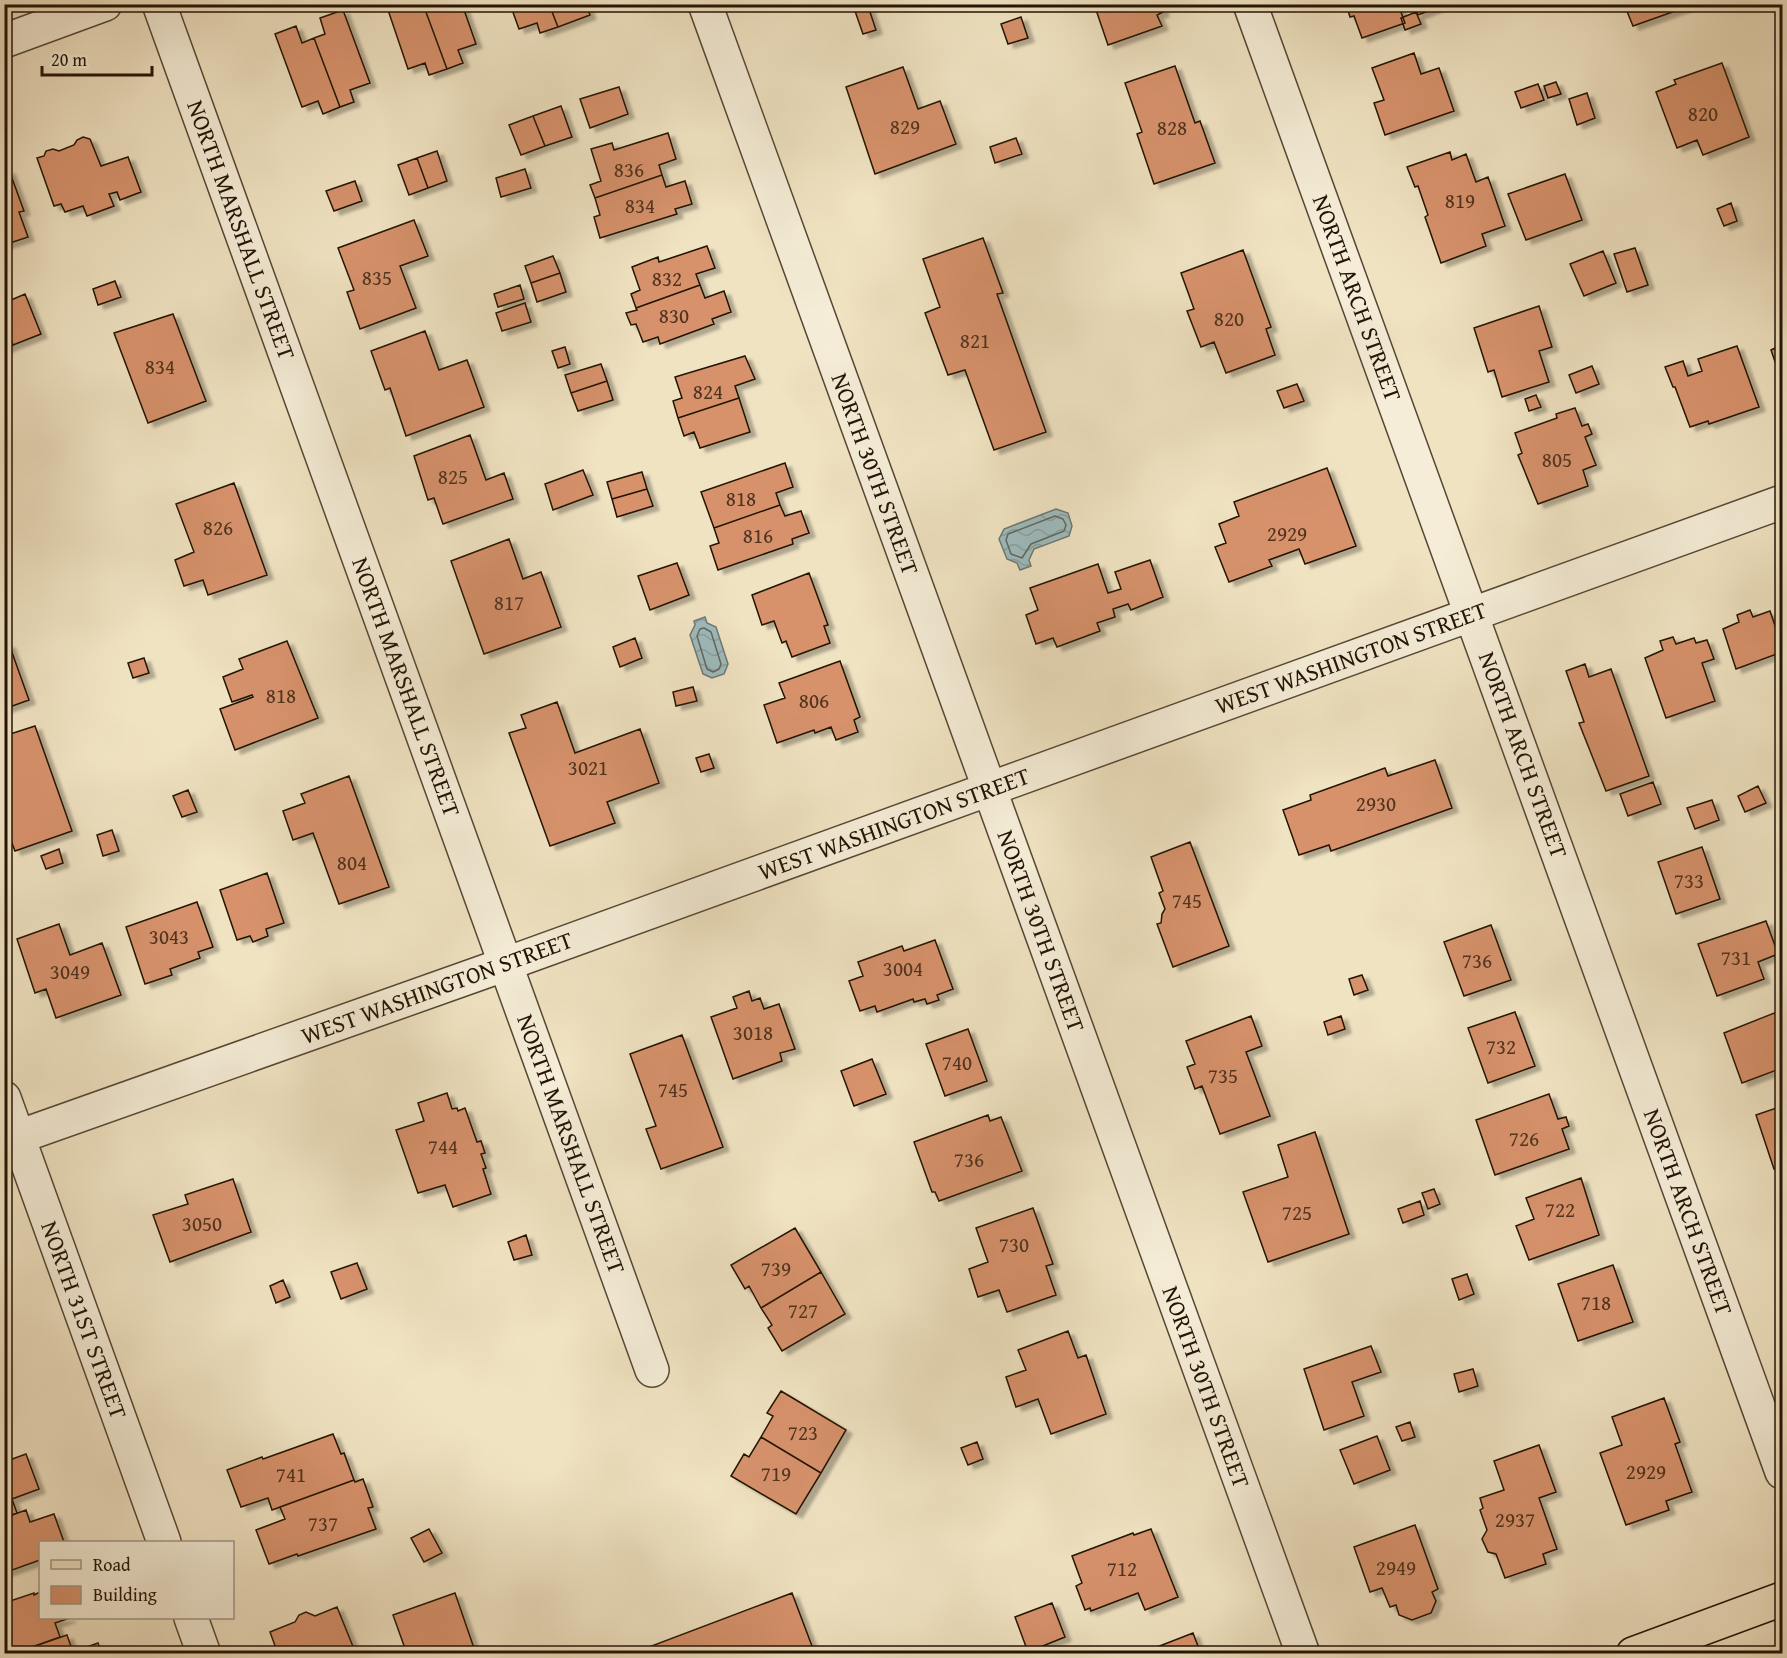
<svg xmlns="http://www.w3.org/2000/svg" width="1787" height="1658" font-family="'Gentium Book Plus',serif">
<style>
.water{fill:url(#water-waves);stroke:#6d7873;stroke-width:1.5}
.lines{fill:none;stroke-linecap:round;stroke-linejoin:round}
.shore{stroke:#606761;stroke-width:1.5}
.building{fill:#d7926c;stroke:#231305;stroke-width:1.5;filter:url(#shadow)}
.minor-casing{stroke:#564734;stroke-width:36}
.major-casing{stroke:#231305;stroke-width:36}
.minor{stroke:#f5edd7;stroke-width:33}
.major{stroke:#f0e3c2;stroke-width:33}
.labels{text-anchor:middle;stroke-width:4.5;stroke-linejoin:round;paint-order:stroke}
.number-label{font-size:21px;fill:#50331f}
.street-label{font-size:24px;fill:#231305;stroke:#f5edd7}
</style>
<defs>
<pattern id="water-waves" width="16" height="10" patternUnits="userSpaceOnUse" patternTransform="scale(1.5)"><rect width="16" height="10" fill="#9ebbbd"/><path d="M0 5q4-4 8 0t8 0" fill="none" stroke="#88a0a1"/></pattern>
<filter id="shadow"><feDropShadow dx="6" dy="4" stdDeviation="1.5" flood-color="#0004"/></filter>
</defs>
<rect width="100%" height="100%" fill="#f0e3c2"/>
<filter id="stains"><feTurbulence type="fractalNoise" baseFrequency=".00333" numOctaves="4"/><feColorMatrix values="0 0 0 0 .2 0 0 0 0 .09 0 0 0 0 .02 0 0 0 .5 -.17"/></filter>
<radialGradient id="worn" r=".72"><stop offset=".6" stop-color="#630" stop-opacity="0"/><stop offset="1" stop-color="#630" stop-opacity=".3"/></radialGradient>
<path class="water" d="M1056 509 1068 513 1072 526 1069 536 1034 549 1029 560 1031 566 1020 570 1017 563 1007 559 999 539 1004 529Z
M705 617 707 623 716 627 728 664 724 674 712 678 703 674 690 635 695 625 694 621Z"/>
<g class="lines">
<path class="shore" d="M1055 516 1063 519 1066 525 1064 531 1031 544 1022 558 1011 554 1006 540 1008 534Z
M704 628 711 632 721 664 719 669 713 672 707 669 697 636 700 629Z"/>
</g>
<path class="building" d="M386 4H423L447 69 429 75 425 63 408 69Z
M423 4H462L476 44 458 50 463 63 447 69Z
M510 4H549L558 27 540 33 537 23 519 29Z
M549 4H593L587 7 590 15 558 27Z
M1094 4H1161L1163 12 1157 15 1162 26 1108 45Z
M1346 4H1398L1405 23 1362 38 1354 16 1350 17Z
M1414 4H1446L1418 15Z
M1624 4H1695L1633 26Z
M868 6 876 30 863 34 855 11Z
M343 10 370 83 350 90 354 102 340 107 314 38 325 34 320 18Z
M1416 12 1421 24 1405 30 1401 18Z
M1021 17 1028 38 1008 44 1001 24Z
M296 26 302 43 314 38 340 107 323 114 318 101 302 107 275 34Z
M1414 53 1421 74 1439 68 1454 111 1385 135 1374 103 1384 100 1372 68Z
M1722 63 1749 137 1703 155 1697 140 1677 148 1656 92 1676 84 1674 80Z
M1175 66 1195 123 1200 121 1215 163 1154 184 1137 134 1142 132 1125 83Z
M903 67 918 109 940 101 956 144 875 174 846 87Z
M1556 82 1561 94 1548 98 1544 86Z
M1538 84 1544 100 1521 108 1515 92Z
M619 87 628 114 590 128 580 99Z
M1587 93 1595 118 1577 125 1569 99Z
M561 106 572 137 545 146 533 116Z
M533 116 545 146 521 155 509 125Z
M668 133 676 159 659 165 662 175 595 198 590 185 601 181 591 149 612 143 614 150Z
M83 137 90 139 101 166 128 157 141 192 120 200 117 192 109 194 114 206 87 216 83 206 65 212 61 204 54 206 37 158 44 156 46 151 53 149 59 151 74 145 77 140Z
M1016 138 1022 154 995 163 990 147Z
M437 151 447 181 428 188 417 158Z
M1450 152 1452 160 1466 154 1476 182 1488 177 1505 226 1482 234 1486 246 1441 263 1425 217 1428 215 1418 186 1415 187 1407 167Z
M417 158 428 188 409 195 398 165Z
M525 169 531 188 501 197 496 178Z
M9 170 24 211 19 212 28 237 4 245V172Z
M1565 174 1582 220 1526 240 1508 194Z
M662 175 666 187 685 181 692 204 675 209 677 214 600 238 594 217 600 215 595 198Z
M355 181 362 201 334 211 326 191Z
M1731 203 1737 221 1724 226 1717 209Z
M414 220 428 256 400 266 416 308 360 329 347 292 354 290 338 248Z
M983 238 1003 293 997 294 1046 432 994 450 965 370 948 375 925 313 940 307 923 259Z
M707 246 715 268 696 274 700 285 636 308 631 294 640 290 632 267 658 257 659 262Z
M1635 248 1648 285 1627 292 1614 254Z
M1243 250 1271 327 1266 329 1275 355 1226 373 1214 342 1201 347 1187 311 1194 309 1181 273Z
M1603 251 1616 283 1584 296 1570 264Z
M553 256 560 273 531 283 525 266Z
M560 273 566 292 537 302 531 283Z
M115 281 121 297 98 305 93 289Z
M520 285 524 299 498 307 494 294Z
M700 285 705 298 724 291 731 312 712 319 714 324 660 344 658 337 643 342 636 324 631 325 626 313 637 310 636 308Z
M25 294 41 334 13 345 4 323V303Z
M525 303 531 322 502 331 496 313Z
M1539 306 1552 347 1539 351 1549 382 1502 397 1494 370 1488 372 1474 328Z
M173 314 206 401 148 423 114 333Z
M4 323 13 345 4 349Z
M425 331 439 370 467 360 484 407 406 436 390 388 385 390 371 351Z
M1782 345V382L1771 350Z
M1737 346 1759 407 1709 424 1708 421 1690 427 1675 387H1673L1665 367 1683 361 1688 376 1702 371 1698 359Z
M565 347 570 364 558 368 552 351Z
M745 356 755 379 735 386 739 398 678 418 673 401 682 398 675 377Z
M601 364 607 381 571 393 565 375Z
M1592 366 1599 384 1576 393 1569 375Z
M607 381 613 400 578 411 571 393Z
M1297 384 1304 401 1284 408 1277 391Z
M1536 395 1541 407 1529 411 1525 399Z
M739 398 750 432 700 448 694 432 684 436 678 418Z
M1575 408 1582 426 1588 424 1592 434 1585 437 1596 465 1583 470 1588 486 1538 504 1518 455 1522 453 1515 433 1557 418 1556 414Z
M470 435 486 480 504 473 513 499 443 524 434 498 428 500 414 456Z
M785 463 793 487 776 493 780 505 714 528 701 492Z
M1327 468 1356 546 1305 564 1299 549 1269 560 1272 566 1229 582 1215 547 1226 543 1219 524 1239 516 1234 502Z
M583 470 593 495 553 510 545 484Z
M642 472 647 489 612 499 607 482Z
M234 483 267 575 208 595 203 580 184 586 175 560 194 552 176 504Z
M647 489 653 506 617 517 612 499Z
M780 505 785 516 801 511 809 533 792 539 793 544 718 570 710 546 719 543 714 528Z
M509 539 523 579 541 572 561 627 484 654 451 561Z
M1150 560 1163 597 1131 610 1128 604 1113 609 1115 617 1097 623 1100 631 1057 647 1053 638 1036 644 1026 615 1038 610 1030 588 1098 564 1108 593 1121 589 1115 572Z
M677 563 689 595 650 610 638 576Z
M809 573 828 625 824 626 830 643 792 657 786 641 782 643 774 621 762 625 752 595Z
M1750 610 1753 617 1770 611 1782 646V652L1736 669 1723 629 1739 622 1737 615Z
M1673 637 1676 644 1694 638 1696 643 1707 640 1714 659 1702 663 1715 701 1666 718 1645 658 1663 650 1660 641Z
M635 638 642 658 620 667 613 647Z
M287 641 318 718 235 750 220 709 253 697 252 695 232 702 223 677 243 669 239 659Z
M9 644 29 700 4 709V645Z
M144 658 149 673 133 678 128 663Z
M840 661 860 717 854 720 858 732 836 740 831 727 815 733 814 730 777 743 764 705 785 698 779 683Z
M1585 664 1589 677 1611 669 1649 776 1606 791 1579 723 1584 722 1566 671Z
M693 687 697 701 676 706 673 692Z
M557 702 575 753 640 729 659 783 607 802 615 823 550 846 509 733 526 728 521 715Z
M35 726 72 831 15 851 8 833 4 834V736Z
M709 754 714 768 701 772 696 758Z
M1435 760 1452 808 1331 851 1329 845 1299 855 1283 810 1311 800 1310 795 1385 768 1388 776Z
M349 776 389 887 339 904 313 833 293 840 283 811 305 803 301 794Z
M1653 782 1661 804 1628 816 1620 794Z
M1758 786 1766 803 1745 812 1738 796Z
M188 790 197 812 182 817 173 796Z
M1712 800 1719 820 1695 829 1687 808Z
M112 830 119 851 103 856 97 835Z
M1190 842 1229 946 1173 967 1157 924 1161 923 1162 914 1165 909 1159 893 1163 891 1151 857Z
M1702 847 1720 899 1676 914 1658 862Z
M59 849 63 863 46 869 41 856Z
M267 873 284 923 266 929 268 936 253 942 250 936 237 940 220 890Z
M197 902 213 947 198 952 200 958 170 969 172 975 145 984 126 927Z
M1766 921 1778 954 1758 962 1764 979 1717 996 1698 944Z
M59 924 70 955 102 943 121 995 56 1018 46 989 35 993 17 939Z
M1491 925 1511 980 1464 996 1444 942Z
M935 940 953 989 937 995 939 1000 927 1004 925 999 914 1002 913 999 877 1012 875 1006 860 1011 849 981 863 976 858 962 902 946 904 951Z
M1362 975 1368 990 1354 995 1349 979Z
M749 991 752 1001 760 998 764 1009 779 1004 795 1049 780 1053 782 1061 733 1079 711 1017 737 1008 733 997Z
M1782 1010V1068L1742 1083 1724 1033Z
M1515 1012 1535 1066 1488 1083 1468 1028Z
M1251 1016 1262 1046 1246 1052 1270 1116 1220 1134 1202 1086 1195 1089 1187 1067 1195 1064 1186 1041Z
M1341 1016 1345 1029 1328 1035 1324 1022Z
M968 1029 987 1081 945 1096 926 1044Z
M682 1035 723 1147 661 1169 646 1129 656 1126 630 1054Z
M872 1059 886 1094 854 1106 841 1071Z
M447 1093 452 1109 457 1108 458 1111 465 1108 477 1142 481 1141 485 1153 481 1154 486 1168 483 1169 491 1194 453 1207 445 1185 418 1193 396 1130 424 1121 418 1103Z
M1549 1094 1558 1119 1566 1117 1569 1126 1562 1129 1569 1149 1495 1175 1476 1120Z
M1782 1106V1166L1774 1169 1756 1115Z
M988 1115 990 1121 1001 1117 1022 1171 939 1201 935 1192H932L914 1142Z
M1315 1132 1349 1234 1268 1262 1243 1192 1288 1177 1278 1145Z
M1581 1178 1599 1235 1529 1260 1516 1226 1534 1219 1526 1198Z
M233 1179 251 1232 170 1262 153 1215 188 1204 185 1195Z
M1434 1189 1440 1204 1428 1209 1422 1193Z
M1420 1201 1424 1215 1403 1223 1398 1209Z
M1033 1208 1053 1264 1046 1266 1056 1295 1007 1312 999 1290 978 1297 969 1269 988 1262 976 1228Z
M795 1228 821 1272 761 1308 749 1286 745 1289 731 1265Z
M526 1235 532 1255 514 1260 508 1242Z
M357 1263 367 1289 341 1299 331 1272Z
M1613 1265 1633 1322 1578 1341 1558 1284Z
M821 1272 845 1314 782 1351 768 1328 772 1325 761 1308Z
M1467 1274 1474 1294 1459 1300 1452 1279Z
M283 1280 290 1297 276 1303 270 1286Z
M1068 1331 1078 1358 1086 1355 1106 1414 1051 1434 1038 1399 1016 1407 1006 1377 1026 1370 1018 1350Z
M1371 1346 1381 1372 1352 1382 1364 1416 1324 1430 1304 1369Z
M1473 1369 1478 1386 1459 1392 1454 1374Z
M781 1391 846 1430 821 1473 761 1437 773 1416 767 1413Z
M1664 1398 1680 1442 1675 1444 1692 1492 1666 1501 1669 1510 1626 1525 1600 1453 1622 1445 1612 1417Z
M1410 1422 1415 1437 1402 1441 1396 1427Z
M333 1434 341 1454 344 1453 354 1480 272 1510 268 1498 241 1507 227 1470 262 1457 263 1459Z
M1377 1436 1390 1470 1354 1484 1340 1450Z
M761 1437 821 1473 796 1514 731 1476 744 1454 749 1457Z
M977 1442 983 1459 968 1465 961 1448Z
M1539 1445 1556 1492 1539 1498 1557 1549 1543 1554 1546 1564 1505 1578 1496 1554 1488 1552 1482 1539 1487 1530 1480 1510 1483 1508 1480 1498 1504 1490 1494 1461Z
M26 1454 39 1489 12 1499 17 1513 4 1518V1462Z
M363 1479 373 1507 368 1508 376 1529 298 1556 297 1554 269 1564 256 1530 285 1519 280 1507 354 1480 355 1482Z
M26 1510 30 1522 54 1514 64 1542H40V1560L4 1573V1518Z
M1415 1525 1438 1589 1432 1592 1436 1601 1431 1613 1412 1620 1399 1615 1396 1605 1390 1607 1382 1588 1370 1592 1354 1547Z
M429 1529 442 1553 424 1562 411 1538Z
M1151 1529 1178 1597 1145 1610 1138 1593 1091 1611 1090 1608 1085 1610 1076 1586 1082 1583 1072 1556 1133 1533 1134 1535Z
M40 1592V1618H70L55 1623 60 1637 12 1654H4V1603L34 1593V1595Z
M455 1593 476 1654H430L428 1647 407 1654 393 1615Z
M792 1593 815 1654H634L633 1653Z
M1052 1603 1065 1637 1028 1652 1015 1617Z
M337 1607 356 1654H278L270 1632 295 1622 299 1615 306 1612 315 1616Z
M1193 1633 1201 1654H1139Z
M67 1635 73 1652 98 1643 102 1654H12Z"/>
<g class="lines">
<g class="minor-casing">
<path id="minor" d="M159 4 652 1370
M705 4 1303 1654
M1250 4 1782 1472
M4 41 105 4
M4 1098 164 1542
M4 1142 506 964 1782 502
M191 1618 204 1654"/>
</g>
<g class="major-casing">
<path id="major" d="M1633 1654 1782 1599"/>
</g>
<use href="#minor" class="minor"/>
<use href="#major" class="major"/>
</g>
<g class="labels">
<g class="number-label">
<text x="1703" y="121">820</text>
<text x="905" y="134">829</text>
<text x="1172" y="135">828</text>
<text x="629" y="177">836</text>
<text x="1460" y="208">819</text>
<text x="640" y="213">834</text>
<text x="377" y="285">835</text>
<text x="667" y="286">832</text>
<text x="674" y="323">830</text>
<text x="1229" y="326">820</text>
<text x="975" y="348">821</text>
<text x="160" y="374">834</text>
<text x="708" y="399">824</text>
<text x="1557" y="467">805</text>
<text x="453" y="484">825</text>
<text x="741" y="506">818</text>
<text x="218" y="535">826</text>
<text x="1287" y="541">2929</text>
<text x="758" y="543">816</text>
<text x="509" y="610">817</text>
<text x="281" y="703">818</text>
<text x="814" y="708">806</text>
<text x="588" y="775">3021</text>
<text x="1376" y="811">2930</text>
<text x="352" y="870">804</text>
<text x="1689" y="888">733</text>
<text x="1187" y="908">745</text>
<text x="169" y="944">3043</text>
<text x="1736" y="965">731</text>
<text x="1477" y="968">736</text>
<text x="903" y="976">3004</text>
<text x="70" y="979">3049</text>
<text x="753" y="1040">3018</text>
<text x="1501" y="1054">732</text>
<text x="957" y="1070">740</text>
<text x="1223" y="1083">735</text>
<text x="673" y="1097">745</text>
<text x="1524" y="1146">726</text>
<text x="443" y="1154">744</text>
<text x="969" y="1167">736</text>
<text x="1560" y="1217">722</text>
<text x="1297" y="1220">725</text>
<text x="202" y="1231">3050</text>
<text x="1014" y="1252">730</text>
<text x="776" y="1276">739</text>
<text x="1596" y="1310">718</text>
<text x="803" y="1318">727</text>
<text x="803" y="1440">723</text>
<text x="1646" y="1479">2929</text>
<text x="776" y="1481">719</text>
<text x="291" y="1482">741</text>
<text x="1515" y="1527">2937</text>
<text x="323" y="1531">737</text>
<text x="1396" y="1575">2949</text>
<text x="1122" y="1576">712</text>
</g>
<g class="street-label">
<text transform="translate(241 230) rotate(70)" y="8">NORTH MARSHALL STREET</text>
<text transform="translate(1357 298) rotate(70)" y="8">NORTH ARCH STREET</text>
<text transform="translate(875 474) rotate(70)" y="8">NORTH 30TH STREET</text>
<text transform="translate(1351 658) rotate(-20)" y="8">WEST WASHINGTON STREET</text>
<text transform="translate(406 687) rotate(70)" y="8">NORTH MARSHALL STREET</text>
<text transform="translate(1523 755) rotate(70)" y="8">NORTH ARCH STREET</text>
<text transform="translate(894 824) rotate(-20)" y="8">WEST WASHINGTON STREET</text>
<text transform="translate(1041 931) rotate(70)" y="8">NORTH 30TH STREET</text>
<text transform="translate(437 988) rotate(-20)" y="8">WEST WASHINGTON STREET</text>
<text transform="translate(571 1144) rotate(70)" y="8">NORTH MARSHALL STREET</text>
<text transform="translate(1688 1212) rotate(70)" y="8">NORTH ARCH STREET</text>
<text transform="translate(84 1320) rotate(70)" y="8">NORTH 31ST STREET</text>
<text transform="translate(1206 1387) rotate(70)" y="8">NORTH 30TH STREET</text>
</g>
</g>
<rect width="1787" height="1658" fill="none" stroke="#f0e3c2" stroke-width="24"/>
<rect x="6" y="6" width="1775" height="1646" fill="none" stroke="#231305" stroke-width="3"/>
<rect x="12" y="12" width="1763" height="1634" fill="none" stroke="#231305" stroke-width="1.5"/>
<rect x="39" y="1541" width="195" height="78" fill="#f5edd7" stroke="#a19683" stroke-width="1.5"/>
<rect x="51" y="1560" width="30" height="9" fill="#f0e3c2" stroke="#a19683" stroke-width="1.5"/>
<text x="93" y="1571" font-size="18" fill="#231305">Road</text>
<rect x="51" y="1586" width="30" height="18" fill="#d7926c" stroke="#a19683" stroke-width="1.5"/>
<text x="93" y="1601" font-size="18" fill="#231305">Building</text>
<path d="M42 66v9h110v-9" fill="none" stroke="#231305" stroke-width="3"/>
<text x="51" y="66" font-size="18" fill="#231305" stroke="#f5edd7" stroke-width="4.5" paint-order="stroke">20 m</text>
<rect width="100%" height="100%" filter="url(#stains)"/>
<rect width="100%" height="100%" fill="url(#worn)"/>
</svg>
